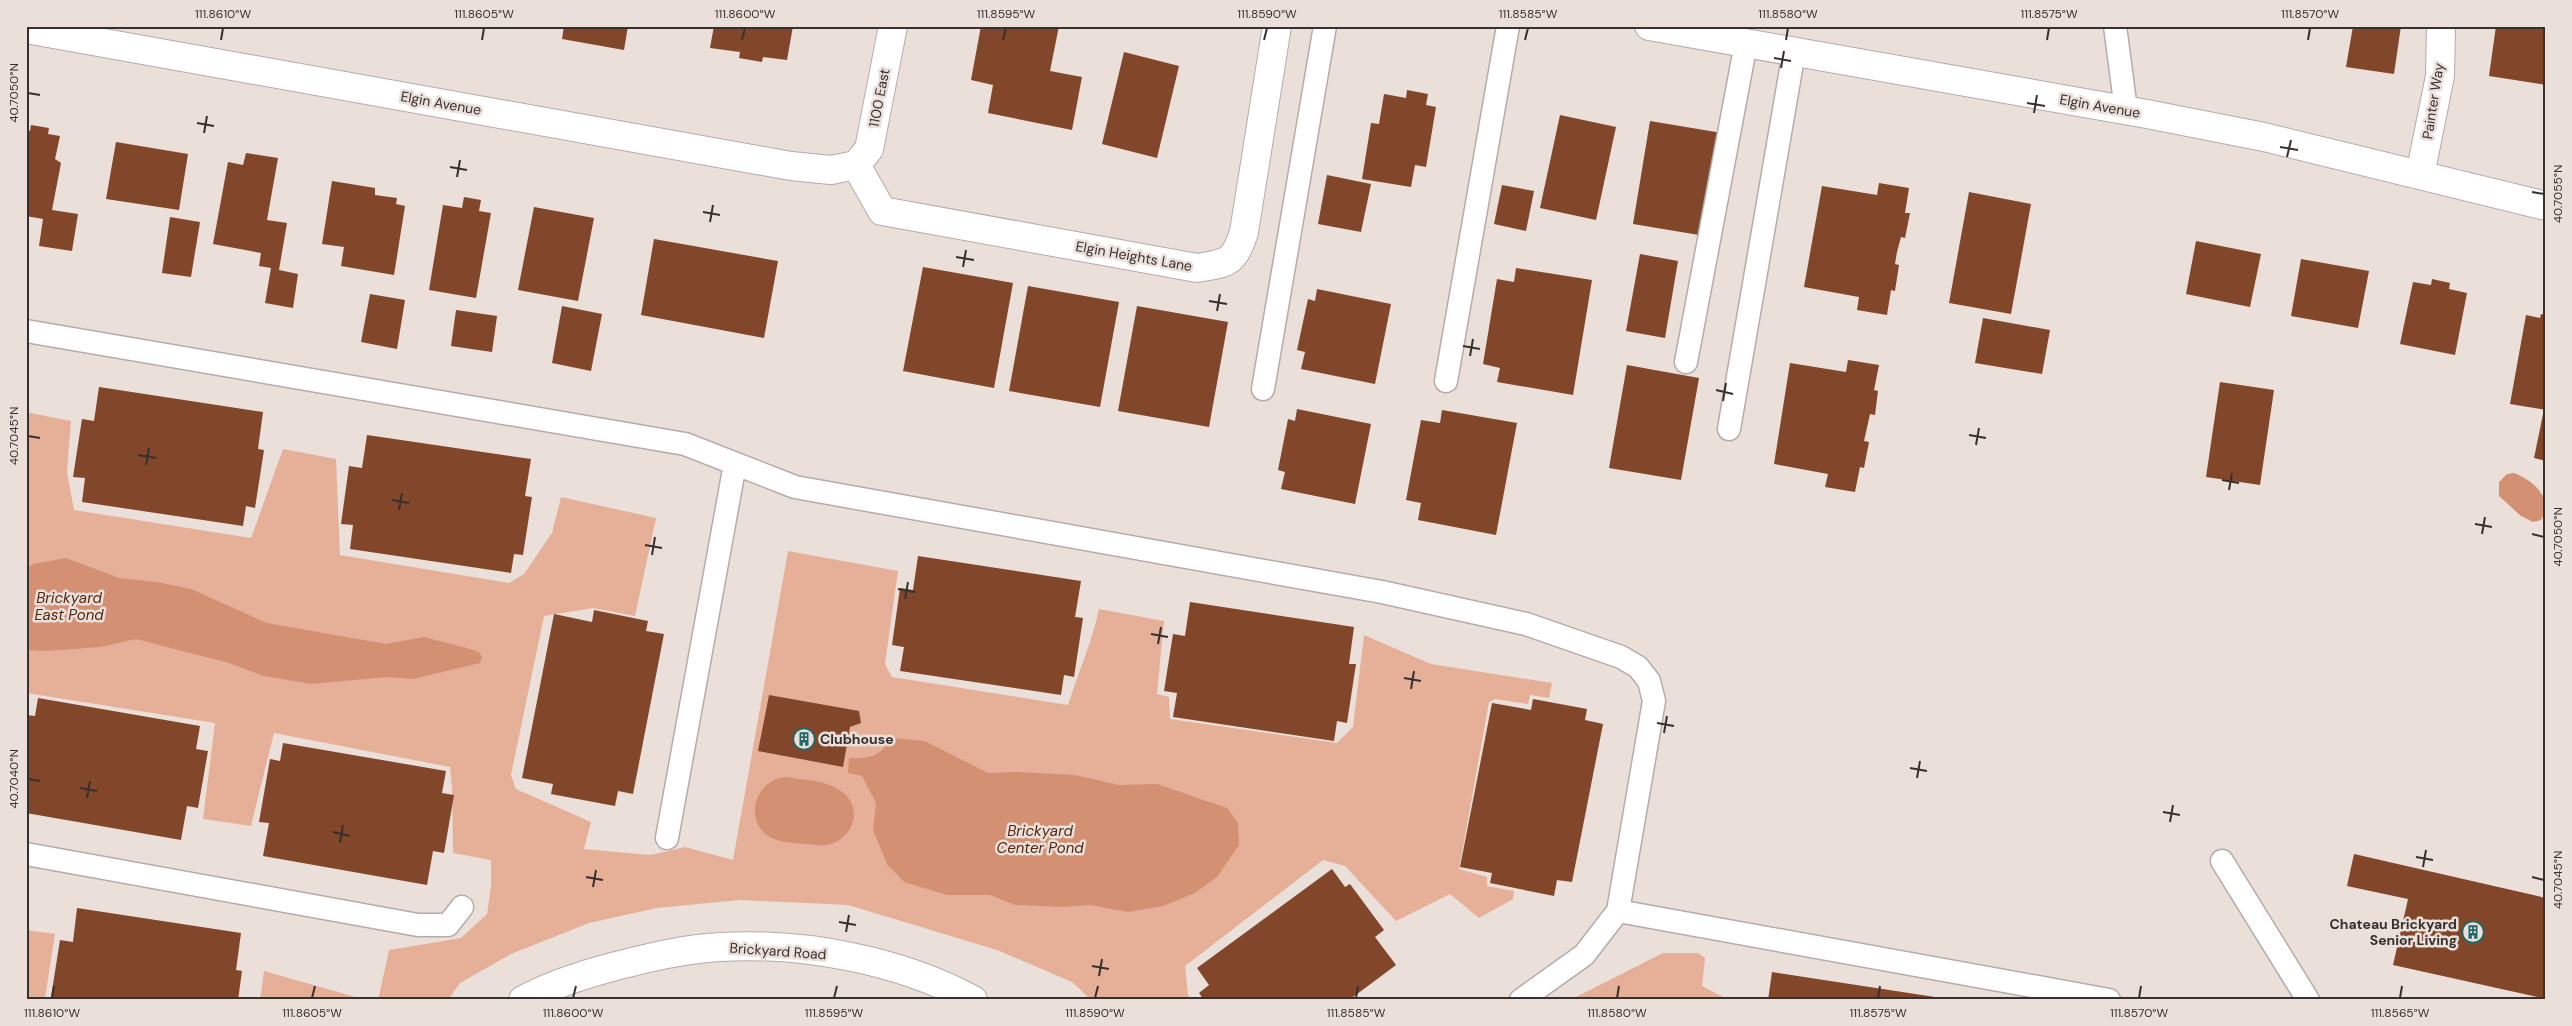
<svg xmlns="http://www.w3.org/2000/svg" width="2572" height="1026" font-family="'DM Sans',sans-serif">
<style>
.green{fill:#e6b098}
.water{fill:#d39073}
.building{fill:#82462a}
.lines{fill:none;stroke-linecap:round;stroke-linejoin:round}
.service-casing{stroke:#b6aba7;stroke-width:25}
.minor-casing{stroke:#b6aba7;stroke-width:30}
.tertiary-casing{stroke:#b6aba7;stroke-width:30}
.service{stroke:#fff;stroke-width:22}
.minor{stroke:#fff;stroke-width:28}
.tertiary{stroke:#fff;stroke-width:28}
.ticks{fill:none;stroke:#36312f;stroke-width:2}
.labels{text-anchor:middle;stroke-width:5;stroke-linejoin:round;paint-order:stroke}
.street-label{font-size:14px;fill:#36312f;stroke:#ebdfda}
.poi-label{font-size:14px;font-weight:bold;fill:#36312f;stroke:#ebdfda;text-anchor:start}
.water-label{font-size:15px;font-style:italic;fill:#512610;stroke:#ebdfda}
.neatline{fill:none;stroke:#36312f;stroke-width:2}
.ticks-label{font-size:12px;text-anchor:middle;fill:#36312f}
</style>
<rect width="100%" height="100%" fill="#ebdfda"/>
<path class="green" d="M26 412 71 421 67 472 74 510 251 538 283 449 336 459 340 555 509 583 524 574 552 533 561 497 656 518 635 616 593 608 544 616 511 775 516 789 591 822 584 849 651 855 685 847 733 860 788 551 898 571 885 664 892 677 1068 705C1078 673 1092 642 1099 609L1164 621 1157 694 1169 697 1170 719 1337 743 1353 727 1364 635 1431 664 1552 683 1549 698 1530 695 1528 704 1495 699 1489 702 1459 869 1487 877V886L1514 891 1513 899 1479 918 1450 894 1396 921 1345 866 1323 860 1185 966 1188 995 1192 1000H1091L1072 982 997 950 848 905 739 900 657 908 589 923 511 954 460 983 448 1000H378L389 950 461 938 487 914 491 887V860L453 853 452 788 450 767 274 733 251 826 203 819 215 723 26 693Z
M26 930 55 934 45 998 47 1000H26Z
M1663 953H1698L1705 958 1702 986 1729 1000H1570Z
M264 971 366 1000H260Z"/>
<path class="water" d="M2514 473C2533 480 2555 499 2541 520L2533 522 2521 516 2499 496V482L2507 474Z
M66 558 119 578 157 582 191 589 267 623 386 644 424 637 474 650 480 653 482 658 480 663 413 679 387 677 312 684 263 676 229 663 136 639 101 647 47 651 26 650V569L33 564Z
M892 738 925 741 988 773 1017 772 1075 775 1119 785 1157 784 1227 808 1238 823 1239 845 1217 877 1195 893 1163 906 1128 912 1089 905 1064 907 1015 905 990 895H947L904 882 887 864 873 830 876 803 862 776 848 773 849 758C870 759 880 756 892 738Z
M786 777C803 780 824 780 838 789 870 808 849 850 816 845 803 843 786 844 774 839 742 826 753 779 786 777Z"/>
<path class="building" d="M564 26H628L624 50 562 39Z
M714 26H793L787 60 763 57 762 62 739 58 740 52 710 48Z
M981 26H1059L1050 71 1082 77 1072 130 988 113 993 85 971 80Z
M2353 26H2401L2394 74 2346 67Z
M2496 26H2546V85L2489 76Z
M1124 52 1179 66 1157 158 1102 144Z
M1407 90 1428 94 1426 105 1436 107 1426 167 1415 165 1411 187 1362 179 1371 123 1379 124 1384 94 1406 98Z
M1560 115 1616 127 1596 220 1540 208Z
M1650 121 1722 133 1705 236 1633 224Z
M31 125 49 128 48 134 60 136 55 159 61 163 52 210 78 214 72 251 39 246 43 219 26 216V130L30 131Z
M116 142 188 154 179 210 106 199Z
M246 153 278 158 267 220 287 223 279 270 298 274 293 308 265 303 271 268 259 266 261 253 213 244 228 162 243 165Z
M1327 175 1371 184 1361 232 1318 224Z
M332 181 375 188V195L397 198 396 204 405 206 394 275 341 266 344 247 322 244Z
M1879 183 1909 188 1905 213H1910L1905 238 1901 237 1897 252 1895 264 1899 265 1895 291 1891 290 1887 315 1857 310 1859 297 1804 287 1822 186 1877 195Z
M1502 185 1534 191 1526 231 1494 224Z
M1969 192 2031 204 2011 314 1949 303Z
M464 197 481 200 479 211 491 213 476 298 429 290 443 205 462 208Z
M534 207 594 218 578 301 518 290Z
M170 217 200 222 191 277 162 273Z
M654 239 778 261 764 338 641 315Z
M2196 241 2261 254 2250 307 2186 294Z
M1640 254 1678 261 1665 338 1626 331Z
M2301 259 2369 271 2358 328 2291 316Z
M923 267 1013 283 994 388 903 371Z
M1516 268 1592 280 1573 395 1497 382 1500 368 1483 364 1497 279 1514 282Z
M2432 279 2450 283 2449 289 2467 293 2455 355 2400 344 2413 282 2431 285Z
M1028 286 1119 302 1100 407 1009 391Z
M1317 289 1391 304 1375 384 1301 369 1305 352 1297 350 1308 299 1315 301Z
M370 294 405 300 397 349 361 342Z
M562 306 602 314 591 371 552 363Z
M1137 306 1228 322 1209 427 1118 411Z
M456 310 497 316 492 352 451 346Z
M2541 314 2546 315V410L2510 404 2526 315 2540 318Z
M1983 318 2050 330 2042 374 1975 363Z
M1848 360 1879 365 1874 390 1878 391 1875 415 1870 414 1864 441 1869 442 1864 468 1860 467 1855 492 1825 487 1828 474 1774 464 1790 363 1846 372Z
M1627 365 1699 378 1681 480 1609 468Z
M2220 382 2274 390 2260 485 2206 477Z
M99 387 263 412 258 449 264 450 255 508 246 506 243 526 82 502 85 478 73 477 82 419 94 421Z
M1297 409 1371 424 1355 504 1281 489 1285 472 1278 470 1288 419 1295 421Z
M1442 410 1517 423 1496 535 1418 520 1421 503 1406 500 1421 420 1440 423Z
M2543 414 2546 415V461L2534 458Z
M367 435 531 459 525 496 532 497 523 555 514 554 511 573 350 549 353 525 341 524 349 466 362 468Z
M918 556 1081 581 1075 617 1083 618 1074 677 1064 675 1061 695 900 671 904 647 892 645 900 588 913 590Z
M1190 602 1354 627 1349 664H1356L1347 723 1337 721 1334 741 1173 717 1177 693 1164 691 1173 634 1185 636Z
M594 610 648 621 646 631 664 634 633 794 618 791 615 806 551 794 553 784 522 778 554 614 592 622Z
M769 695 859 711 861 723 850 727 843 767 758 751Z
M38 698 200 726 196 749 208 751 198 808 187 806 181 840 26 813V715L35 716Z
M1533 699 1587 709 1585 720 1603 724 1572 882 1557 880 1554 896 1490 883 1492 873 1460 867 1492 703 1531 710Z
M283 743 446 771 442 793 454 795 444 853 433 851 427 885 263 856 269 823 259 822 270 759 280 761Z
M2354 854 2546 898V999L2393 965 2408 899 2347 886Z
M1332 869 1345 887 1350 884 1384 930 1375 937 1396 965 1349 1000H1204L1199 993 1209 985 1197 968Z
M77 908 241 933 236 970 242 971 238 1000H63L51 997 60 940 73 942Z
M1772 972 1935 997V1000H1768Z"/>
<g class="lines">
<g class="service-casing">
<path id="service" d="M2115 26 2126 110
M26 331 685 444 795 487 1382 592 1526 624 1621 657 1638 667 1649 681 1654 701 1618 911 1584 955 1521 1000
M1686 362 1746 43
M1446 381 1508 26
M1263 389 1325 26
M1729 429 1794 52
M667 838 735 464
M26 854 418 925H448L462 907
M2222 861 2308 1000
M1618 911 2109 1000"/>
</g>
<g class="minor-casing">
<path id="minor" d="M1649 26 2147 114 2264 137 2546 206
M26 29 791 166 831 170 856 165
M856 165 882 211 1197 268C1228 263 1234 263 1244 232L1277 26
M856 165 869 149 893 26
M2420 175 2440 76 2441 26"/>
</g>
<g class="tertiary-casing">
<path id="tertiary" d="M523 1000C551 985 582 975 612 967 647 958 683 949 720 947 802 942 900 960 973 1000"/>
</g>
<use href="#service" class="service"/>
<use href="#minor" class="minor"/>
<use href="#tertiary" class="tertiary"/>
</g>
<path class="ticks" d="M221 40 223 28M482 40 484 28M742 40 745 28M1003 40 1006 28M1264 40 1267 28M1525 40 1528 28M1786 40 1788 28M2047 40 2049 28M2308 40 2310 28M1774 58 1791 61M1781 68 1784 51M28 93 40 95M2027 103 2045 106M2034 113 2037 95M197 123 214 126M204 133 207 116M2280 147 2298 150M2287 157 2291 140M450 167 467 170M457 177 460 160M2532 192 2544 194M703 212 720 215M710 222 713 205M956 257 974 260M963 267 966 250M1209 301 1227 304M1217 311 1220 294M1463 346 1480 349M1470 356 1473 339M1716 390 1733 394M1723 401 1726 383M1969 435 1986 438M28 436 40 438M1976 445 1979 428M138 455 156 458M146 465 149 448M2222 480 2239 483M2229 490 2232 473M392 500 409 503M399 510 402 493M2475 524 2492 527M2482 534 2485 517M2532 534 2544 537M645 545 662 548M652 555 655 537M898 589 915 592M905 599 908 582M1151 634 1168 637M1158 644 1161 627M1404 678 1421 681M1411 689 1414 671M1657 723 1674 726M1664 733 1667 716M1910 768 1927 771M1917 778 1920 761M28 779 40 781M80 788 97 791M87 798 90 781M2163 812 2180 815M2170 822 2173 805M333 832 350 836M340 843 343 825M2416 857 2433 860M2423 867 2426 850M586 877 603 880M2532 877 2544 880M593 887 596 870M839 922 856 925M846 932 849 915M1092 966 1109 969M1099 976 1102 959M52 998 54 986M312 998 315 986M573 998 576 986M834 998 837 986M1095 998 1098 986M1356 998 1358 986M1617 998 1619 986M1878 998 1880 986M2139 998 2141 986M2400 998 2402 986"/>
<defs>
<g id="building-ring" transform="scale(1.125)"><circle r="9.5" fill="#ebdfda" stroke="#1e6a6a" stroke-width="1.5"/><path d="M-4-6H4V6H1V3H-1V6H-4ZM-2.5-4.3h1.7v1.8h-1.7ZM.8-4.3h1.7v1.8H.8ZM-2.5-1h1.7V.8h-1.7ZM.8-1h1.7V.8H.8Z" fill="#1e6a6a"/></g>
</defs>
<g fill-rule="evenodd">
<use href="#building-ring" x="804" y="739"/>
<use href="#building-ring" x="2473" y="932"/>
</g>
<g class="labels">
<g class="street-label">
<text transform="translate(879 98) rotate(-79)" y="5">1100 East</text>
<text transform="translate(2433 101) rotate(-81)" y="5">Painter Way</text>
<text transform="translate(441 103) rotate(10)" y="5">Elgin Avenue</text>
<text transform="translate(2100 106) rotate(10)" y="5">Elgin Avenue</text>
<text transform="translate(1134 256) rotate(10)" y="5">Elgin Heights Lane</text>
<text transform="translate(778 951) rotate(4)" y="5">Brickyard Road</text>
</g>
<g class="poi-label">
<text x="820" y="744">Clubhouse</text>
<text x="2457" y="929" text-anchor="end">Chateau Brickyard<tspan x="2457" dy="16">Senior Living</tspan></text>
</g>
<g class="water-label">
<text x="69" y="603">Brickyard<tspan x="69" dy="17">East Pond</tspan></text>
<text x="1040" y="836">Brickyard<tspan x="1040" dy="17">Center Pond</tspan></text>
</g>
</g>
<rect width="2572" height="1026" fill="none" stroke="#ebdfda" stroke-width="55"/>
<rect x="28" y="28" width="2516" height="970" class="neatline"/>
<g class="ticks-label">
<text x="223" y="18">111.8610°W</text>
<text x="484" y="18">111.8605°W</text>
<text x="745" y="18">111.8600°W</text>
<text x="1006" y="18">111.8595°W</text>
<text x="1267" y="18">111.8590°W</text>
<text x="1528" y="18">111.8585°W</text>
<text x="1788" y="18">111.8580°W</text>
<text x="2049" y="18">111.8575°W</text>
<text x="2310" y="18">111.8570°W</text>
<text transform="translate(14 93) rotate(-90)" y="4">40.7050°N</text>
<text transform="translate(2558 194) rotate(-90)" y="4">40.7055°N</text>
<text transform="translate(14 436) rotate(-90)" y="4">40.7045°N</text>
<text transform="translate(2558 537) rotate(-90)" y="4">40.7050°N</text>
<text transform="translate(14 779) rotate(-90)" y="4">40.7040°N</text>
<text transform="translate(2558 880) rotate(-90)" y="4">40.7045°N</text>
<text x="52" y="1017">111.8610°W</text>
<text x="312" y="1017">111.8605°W</text>
<text x="573" y="1017">111.8600°W</text>
<text x="834" y="1017">111.8595°W</text>
<text x="1095" y="1017">111.8590°W</text>
<text x="1356" y="1017">111.8585°W</text>
<text x="1617" y="1017">111.8580°W</text>
<text x="1878" y="1017">111.8575°W</text>
<text x="2139" y="1017">111.8570°W</text>
<text x="2400" y="1017">111.8565°W</text>
</g>
</svg>
